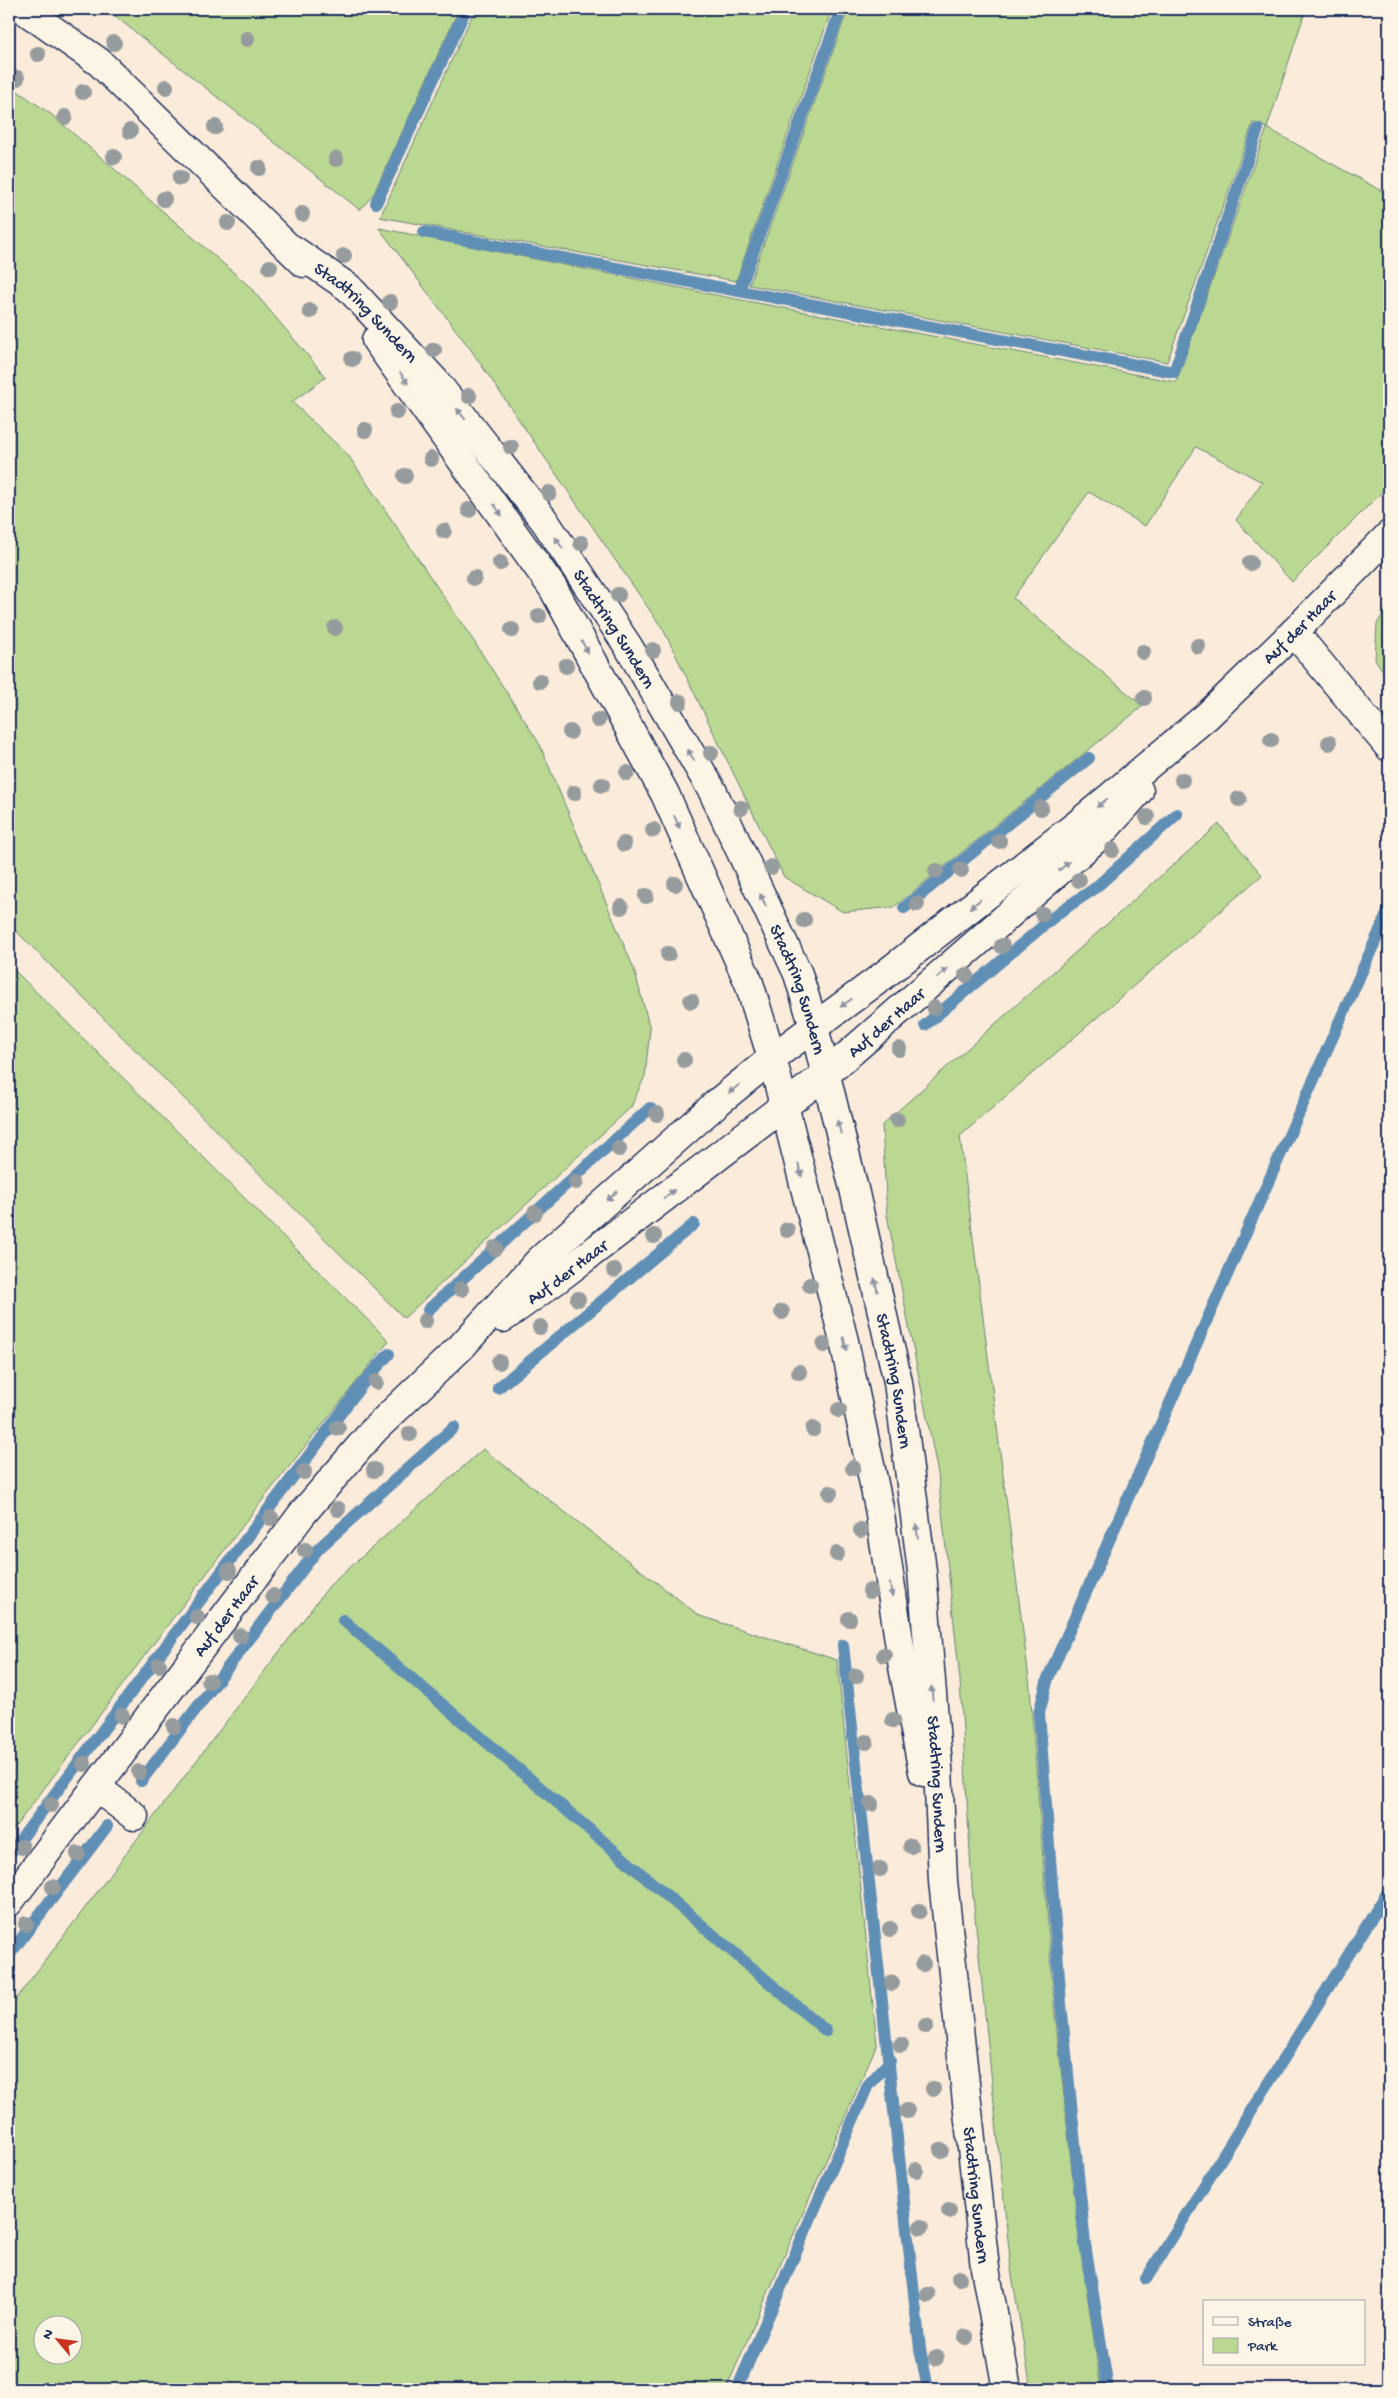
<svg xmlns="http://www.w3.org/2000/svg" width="1398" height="2398" font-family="'Gochi Hand',sans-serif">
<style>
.green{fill:#bad891;stroke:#6a8478;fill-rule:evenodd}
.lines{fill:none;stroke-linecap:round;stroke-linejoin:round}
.stream{stroke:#618fb6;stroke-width:12}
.minor-casing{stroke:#1b2f5e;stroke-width:31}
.major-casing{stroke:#1b2f5e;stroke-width:31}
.minor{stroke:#fcf5e5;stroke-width:28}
.major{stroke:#fcf5e5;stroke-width:28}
.tree{fill:#969b9d}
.oneway{fill:#8c92a2}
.labels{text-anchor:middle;stroke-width:4;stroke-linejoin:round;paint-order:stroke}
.street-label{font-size:18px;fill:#1b2f5e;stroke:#fcf5e5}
</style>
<rect width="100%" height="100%" fill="#fbebda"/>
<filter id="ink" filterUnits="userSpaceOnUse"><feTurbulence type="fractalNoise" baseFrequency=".02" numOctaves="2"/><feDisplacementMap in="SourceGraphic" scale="10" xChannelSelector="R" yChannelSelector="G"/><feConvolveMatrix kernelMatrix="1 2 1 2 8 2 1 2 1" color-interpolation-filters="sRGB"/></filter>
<g filter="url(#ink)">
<path class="green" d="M106 9H459L373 195 360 210Z
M475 9H832L736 281 380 217Z
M848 9H1306L1267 128 1389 195V485L1292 582 1236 520 1262 482 1196 447 1145 526 1089 492 1013 598 1143 706 894 907 843 912 784 877 664 631 471 350 379 228 731 298 1176 382 1267 128 1253 123 1167 362 749 285Z
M9 85 52 115 249 286 326 377 292 402 348 455 477 646 539 743 634 969 650 1029 645 1076 631 1107 404 1318 9 924Z
M1389 604V680L1375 659 1377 624Z
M1219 824 1262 875 960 1136 1030 1687 1054 2004 1080 2244 1101 2389H1031L1011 2269 972 1887 960 1680 938 1474 887 1215 882 1125Z
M9 965 389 1341 257 1507 9 1835Z
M483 1449 700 1616 837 1660 877 2044 726 2389H9V2008L329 1586ZM42 2326H72V2356H42Z"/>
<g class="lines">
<path class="stream" d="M376 203 466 9
M424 232 739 291 841 9
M739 291 1174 372 1258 129
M904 908 1089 758
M925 1025 1061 911 1094 889 1177 814
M428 1310 650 1108
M498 1388 694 1224
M343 1620 826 2031
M843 1645 920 2349 928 2389
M141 1781 318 1549 454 1427
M9 1855 364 1382 389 1354
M9 1955 107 1826
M1146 2279 1389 1890
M737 2389 868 2085 890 2061
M1108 2389 1085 2244 1061 2004 1039 1713 1048 1678 1389 910"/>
<g class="minor-casing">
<g id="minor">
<path d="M1294 632 1389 747"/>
<path id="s1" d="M503 1318 556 1280 826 1074 1097 838 1139 791"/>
<path d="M96 1787 134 1816"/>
<path id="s2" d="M9 1902 303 1513 375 1429 461 1347 540 1260 717 1103 772 1058 879 979 1079 823 1207 716 1294 632 1389 535"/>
</g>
</g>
<g class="major-casing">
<g id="major">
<path d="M23 9 99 62 304 263"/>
<path id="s3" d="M292 249 349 288 435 381 544 520 628 646 713 792 798 974 814 1027 854 1189 898 1382 922 1571 938 1767 943 1881 985 2268 1007 2389"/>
<path d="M376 340 553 588 665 794 749 983 772 1058 844 1341 879 1508 903 1667 923 1772"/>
</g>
</g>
<use href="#minor" class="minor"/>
<use href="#major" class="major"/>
</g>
<g class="tree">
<circle cx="247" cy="39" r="8"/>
<circle cx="114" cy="43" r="8"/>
<circle cx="38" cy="54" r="8"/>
<circle cx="17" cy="78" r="8"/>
<circle cx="166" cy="87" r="8"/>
<circle cx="83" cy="92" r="8"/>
<circle cx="65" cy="117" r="8"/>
<circle cx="215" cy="127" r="8"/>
<circle cx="130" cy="131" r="8"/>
<circle cx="114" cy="157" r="8"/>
<circle cx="336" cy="159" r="8"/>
<circle cx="259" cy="168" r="8"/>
<circle cx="180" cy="178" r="8"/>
<circle cx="164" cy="199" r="8"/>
<circle cx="302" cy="214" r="8"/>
<circle cx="228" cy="223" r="8"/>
<circle cx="344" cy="256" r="8"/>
<circle cx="270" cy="267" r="8"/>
<circle cx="390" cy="302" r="8"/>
<circle cx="310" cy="311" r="8"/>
<circle cx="434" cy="350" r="8"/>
<circle cx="352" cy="359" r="8"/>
<circle cx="469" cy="396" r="8"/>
<circle cx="397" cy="412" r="8"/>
<circle cx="365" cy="430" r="8"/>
<circle cx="511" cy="447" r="8"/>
<circle cx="431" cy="459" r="8"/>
<circle cx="405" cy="476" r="8"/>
<circle cx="549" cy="493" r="8"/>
<circle cx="469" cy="510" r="8"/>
<circle cx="444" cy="531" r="8"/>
<circle cx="581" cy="543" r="8"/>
<circle cx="500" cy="563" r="8"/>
<circle cx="1250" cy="563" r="8"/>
<circle cx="474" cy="578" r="8"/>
<circle cx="618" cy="595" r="8"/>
<circle cx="539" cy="616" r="8"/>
<circle cx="335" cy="628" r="8"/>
<circle cx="512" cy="630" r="8"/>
<circle cx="1198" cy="646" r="8"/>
<circle cx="653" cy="650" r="8"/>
<circle cx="1143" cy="652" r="8"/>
<circle cx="566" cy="666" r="8"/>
<circle cx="540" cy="681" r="8"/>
<circle cx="1144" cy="698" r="8"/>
<circle cx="680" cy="702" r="8"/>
<circle cx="598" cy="720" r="8"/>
<circle cx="570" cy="732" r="8"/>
<circle cx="1271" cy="740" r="8"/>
<circle cx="1329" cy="743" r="8"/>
<circle cx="711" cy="753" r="8"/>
<circle cx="627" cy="773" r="8"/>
<circle cx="1182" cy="780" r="8"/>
<circle cx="602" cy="785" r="8"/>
<circle cx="574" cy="793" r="8"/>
<circle cx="1239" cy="799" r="8"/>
<circle cx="741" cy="808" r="8"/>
<circle cx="1041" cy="808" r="8"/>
<circle cx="1147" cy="817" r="8"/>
<circle cx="653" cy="830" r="8"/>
<circle cx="999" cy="841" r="8"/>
<circle cx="624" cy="844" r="8"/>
<circle cx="1112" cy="850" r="8"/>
<circle cx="771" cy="867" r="8"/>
<circle cx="961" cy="870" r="8"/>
<circle cx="936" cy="871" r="8"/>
<circle cx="1079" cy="880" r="8"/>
<circle cx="675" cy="884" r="8"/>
<circle cx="646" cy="896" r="8"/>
<circle cx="917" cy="904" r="8"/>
<circle cx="621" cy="907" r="8"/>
<circle cx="1042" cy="914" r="8"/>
<circle cx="804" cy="920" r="8"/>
<circle cx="1002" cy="946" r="8"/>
<circle cx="668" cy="954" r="8"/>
<circle cx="966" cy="975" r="8"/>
<circle cx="691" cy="1001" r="8"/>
<circle cx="934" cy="1008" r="8"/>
<circle cx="899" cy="1049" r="8"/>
<circle cx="684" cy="1060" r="8"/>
<circle cx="657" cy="1114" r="8"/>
<circle cx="897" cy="1120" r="8"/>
<circle cx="619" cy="1149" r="8"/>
<circle cx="576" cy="1182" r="8"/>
<circle cx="535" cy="1213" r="8"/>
<circle cx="787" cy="1230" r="8"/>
<circle cx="654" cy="1236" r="8"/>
<circle cx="495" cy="1248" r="8"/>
<circle cx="614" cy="1270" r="8"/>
<circle cx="810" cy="1285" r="8"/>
<circle cx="461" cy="1289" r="8"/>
<circle cx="578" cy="1299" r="8"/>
<circle cx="782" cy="1312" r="8"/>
<circle cx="425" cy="1321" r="8"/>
<circle cx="540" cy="1327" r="8"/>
<circle cx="824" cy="1345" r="8"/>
<circle cx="499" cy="1362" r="8"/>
<circle cx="799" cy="1372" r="8"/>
<circle cx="376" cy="1382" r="8"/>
<circle cx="839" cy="1410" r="8"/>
<circle cx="338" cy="1428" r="8"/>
<circle cx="813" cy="1429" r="8"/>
<circle cx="410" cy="1434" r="8"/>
<circle cx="853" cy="1468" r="8"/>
<circle cx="374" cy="1470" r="8"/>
<circle cx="304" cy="1472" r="8"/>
<circle cx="830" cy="1493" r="8"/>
<circle cx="338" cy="1509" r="8"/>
<circle cx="271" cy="1518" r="8"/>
<circle cx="861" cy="1530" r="8"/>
<circle cx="305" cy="1550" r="8"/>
<circle cx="837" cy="1554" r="8"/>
<circle cx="229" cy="1571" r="8"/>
<circle cx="870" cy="1591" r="8"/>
<circle cx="273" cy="1596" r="8"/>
<circle cx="197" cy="1617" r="8"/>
<circle cx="849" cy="1619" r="8"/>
<circle cx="240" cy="1636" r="8"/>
<circle cx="884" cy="1655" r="8"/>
<circle cx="159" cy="1665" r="8"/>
<circle cx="856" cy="1676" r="8"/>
<circle cx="209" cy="1681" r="8"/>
<circle cx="122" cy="1716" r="8"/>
<circle cx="893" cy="1720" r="8"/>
<circle cx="174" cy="1726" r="8"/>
<circle cx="866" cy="1742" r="8"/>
<circle cx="84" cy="1764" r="8"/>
<circle cx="139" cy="1772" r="8"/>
<circle cx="871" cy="1804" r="8"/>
<circle cx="51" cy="1805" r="8"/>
<circle cx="911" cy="1846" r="8"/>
<circle cx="22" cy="1847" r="8"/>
<circle cx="78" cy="1854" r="8"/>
<circle cx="880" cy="1869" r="8"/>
<circle cx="53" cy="1887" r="8"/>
<circle cx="919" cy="1911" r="8"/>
<circle cx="26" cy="1924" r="8"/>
<circle cx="890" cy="1929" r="8"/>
<circle cx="923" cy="1964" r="8"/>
<circle cx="892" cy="1983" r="8"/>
<circle cx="926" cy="2026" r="8"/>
<circle cx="901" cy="2045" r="8"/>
<circle cx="933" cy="2089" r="8"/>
<circle cx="907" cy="2111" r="8"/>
<circle cx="941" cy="2150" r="8"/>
<circle cx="916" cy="2170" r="8"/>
<circle cx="949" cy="2211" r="8"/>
<circle cx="921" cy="2227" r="8"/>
<circle cx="959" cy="2278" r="8"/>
<circle cx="928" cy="2295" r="8"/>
<circle cx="966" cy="2337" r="8"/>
<circle cx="936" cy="2358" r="8"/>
</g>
<defs><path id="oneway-solid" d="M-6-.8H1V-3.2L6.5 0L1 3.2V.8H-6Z" transform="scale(1.25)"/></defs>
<g class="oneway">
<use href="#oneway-solid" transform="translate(404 378) rotate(55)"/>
<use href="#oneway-solid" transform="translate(461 414) rotate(-128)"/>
<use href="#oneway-solid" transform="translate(498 510) rotate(55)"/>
<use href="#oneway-solid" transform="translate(559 543) rotate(-124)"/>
<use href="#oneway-solid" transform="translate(585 647) rotate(61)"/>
<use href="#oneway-solid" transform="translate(691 755) rotate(-120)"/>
<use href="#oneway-solid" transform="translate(1102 803) rotate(140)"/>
<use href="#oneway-solid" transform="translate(677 822) rotate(66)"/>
<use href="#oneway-solid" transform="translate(1064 866) rotate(-41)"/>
<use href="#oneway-solid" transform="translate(763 900) rotate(-115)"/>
<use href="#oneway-solid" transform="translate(975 904) rotate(142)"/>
<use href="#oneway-solid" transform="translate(942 973) rotate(-41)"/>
<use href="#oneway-solid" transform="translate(846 1003) rotate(144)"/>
<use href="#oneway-solid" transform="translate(734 1089) rotate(141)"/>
<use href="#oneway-solid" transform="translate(839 1127) rotate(-105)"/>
<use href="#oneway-solid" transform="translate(800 1170) rotate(76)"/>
<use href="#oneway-solid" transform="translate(669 1194) rotate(-37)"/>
<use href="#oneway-solid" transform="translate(612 1196) rotate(138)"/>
<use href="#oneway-solid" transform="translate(876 1285) rotate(-103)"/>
<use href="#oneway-solid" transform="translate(845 1344) rotate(78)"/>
<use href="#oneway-solid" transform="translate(917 1531) rotate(-97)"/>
<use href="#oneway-solid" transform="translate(891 1590) rotate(81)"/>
<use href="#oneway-solid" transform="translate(932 1693) rotate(-95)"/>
</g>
</g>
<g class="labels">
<g class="street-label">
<text dy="6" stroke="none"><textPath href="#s3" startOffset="98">Stadtring Sundern</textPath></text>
<text dy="6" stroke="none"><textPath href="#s2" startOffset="1824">Auf der Haar</textPath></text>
<text dy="6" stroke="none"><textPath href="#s3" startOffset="502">Stadtring Sundern</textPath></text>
<text dy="6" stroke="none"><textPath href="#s3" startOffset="908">Stadtring Sundern</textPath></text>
<text dy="6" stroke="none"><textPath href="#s1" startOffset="484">Auf der Haar</textPath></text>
<text dy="6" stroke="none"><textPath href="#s1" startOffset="79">Auf der Haar</textPath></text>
<text dy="6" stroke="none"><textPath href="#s3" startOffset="1312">Stadtring Sundern</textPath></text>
<text dy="6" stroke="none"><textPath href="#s2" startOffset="359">Auf der Haar</textPath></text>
<text dy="6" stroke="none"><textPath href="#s3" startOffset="1718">Stadtring Sundern</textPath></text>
<text dy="6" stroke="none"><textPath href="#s3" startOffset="2131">Stadtring Sundern</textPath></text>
</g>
</g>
<rect width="1398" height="2398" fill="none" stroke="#fcf5e5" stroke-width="30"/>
<rect x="15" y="15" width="1368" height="2368" fill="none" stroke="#1b2f5e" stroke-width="2" filter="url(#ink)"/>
<rect x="1203" y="2300" width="162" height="65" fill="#fcf5e5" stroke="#a2a6af"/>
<rect x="1213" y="2317" width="25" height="8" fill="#fcf5e5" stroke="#a2a6af"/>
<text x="1248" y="2326" font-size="15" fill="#1b2f5e">Straße</text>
<rect x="1213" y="2338" width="25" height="15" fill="#bad891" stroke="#a2a6af"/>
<text x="1248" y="2350" font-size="15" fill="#1b2f5e">Park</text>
<g transform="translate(58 2340) rotate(299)"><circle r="24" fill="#fcf5e5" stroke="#a2a6af"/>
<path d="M0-4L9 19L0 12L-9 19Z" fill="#c8321e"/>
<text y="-8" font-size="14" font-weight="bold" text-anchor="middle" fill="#1b2f5e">N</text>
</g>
</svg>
